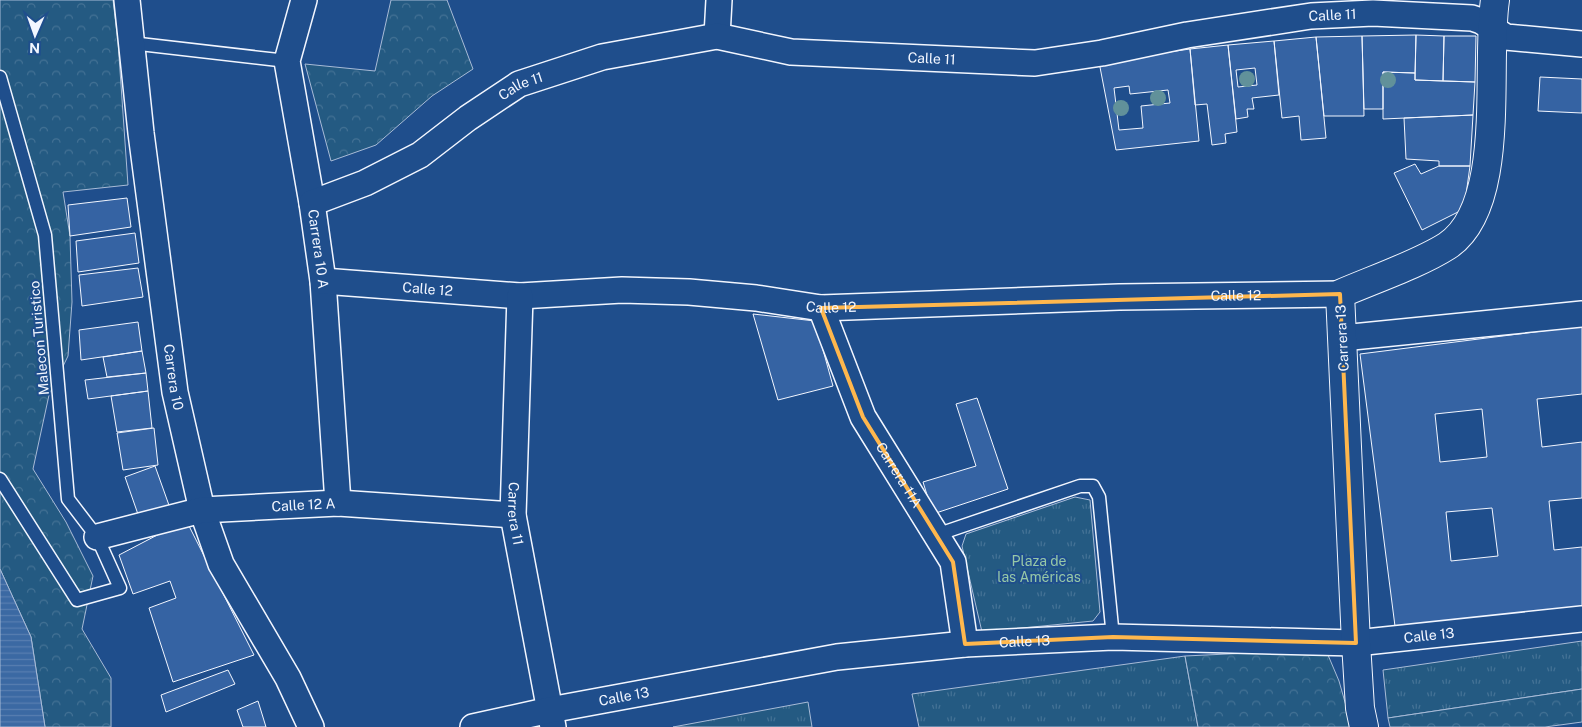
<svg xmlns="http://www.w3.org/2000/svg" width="1582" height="727" font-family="'Public Sans',sans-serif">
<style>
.grass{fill:url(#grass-tufts);stroke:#a8bbd7}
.forest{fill:url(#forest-crowns);stroke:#a8bbd7}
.water{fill:url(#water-rules);stroke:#a8bbd7}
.building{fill:#3563a3;stroke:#f2f6ff;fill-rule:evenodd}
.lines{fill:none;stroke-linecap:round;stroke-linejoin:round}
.lane-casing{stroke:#f2f6ff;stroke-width:15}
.street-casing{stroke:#f2f6ff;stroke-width:28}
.secondary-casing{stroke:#f2f6ff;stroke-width:30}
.lane{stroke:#1f4e8c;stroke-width:12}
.street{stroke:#1f4e8c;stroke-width:25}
.secondary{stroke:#1f4e8c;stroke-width:28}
.tree{fill:#61919a}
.marked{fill:none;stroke:#ffb74d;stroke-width:4;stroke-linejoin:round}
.labels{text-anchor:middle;stroke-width:4;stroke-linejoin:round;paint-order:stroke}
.street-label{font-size:14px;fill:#f2f6ff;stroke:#1f4e8c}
.park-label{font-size:14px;fill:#97c8a6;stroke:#1f4e8c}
</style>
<defs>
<pattern id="grass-tufts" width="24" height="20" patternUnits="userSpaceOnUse" patternTransform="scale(1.25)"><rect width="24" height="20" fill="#245a82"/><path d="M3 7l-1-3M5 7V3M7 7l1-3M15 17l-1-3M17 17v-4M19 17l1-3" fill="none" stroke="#447295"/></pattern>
<pattern id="forest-crowns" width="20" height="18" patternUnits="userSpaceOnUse" patternTransform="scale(1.25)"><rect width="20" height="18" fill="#245a82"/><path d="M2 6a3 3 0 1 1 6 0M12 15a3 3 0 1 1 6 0" fill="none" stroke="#447295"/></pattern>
<pattern id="water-rules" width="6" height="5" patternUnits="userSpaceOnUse" patternTransform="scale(1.25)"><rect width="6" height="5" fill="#3b69a3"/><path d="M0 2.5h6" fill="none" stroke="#587fb1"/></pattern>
</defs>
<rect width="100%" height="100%" fill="#1f4e8c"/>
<path class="grass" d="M1075 497 1090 500 1100 612 1093 621 982 632 962 546 966 534Z
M1582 641V689L1388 718 1383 670Z
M1185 656 1198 727H919L912 694Z
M808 702 812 727H673Z"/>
<path class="forest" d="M0 0H113L118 42 128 185 63 192 70 236 72 302 68 356 49 395 33 469 66 522 93 576 82 629 111 678V727H45L31 637 0 569Z
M391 0H447L473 69 432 96 376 145 331 161 305 64 375 71Z
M1291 651 1328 655 1339 681 1352 727H1198L1185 656Z
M1582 689V722L1545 727H1390L1388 718Z"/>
<path class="water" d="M0 569 31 637 45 727H0Z"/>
<path class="building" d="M1416 35 1415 73 1383 72V109H1364L1362 36Z
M1416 35 1444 36 1443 81 1415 80Z
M1362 36 1364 116H1324L1316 37Z
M1444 36H1476L1475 82 1443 81Z
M1316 37 1326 138 1301 140 1299 116 1282 118 1274 41Z
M1274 41 1279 95 1252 98 1254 109H1247L1248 117 1236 119 1228 45ZM1255 68 1257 85 1238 87 1236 70Z
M1228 45 1237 132 1225 134 1226 143 1212 145 1207 104 1195 105 1190 49Z
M1190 49 1199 141 1116 150 1099 62ZM1129 86 1130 94 1168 90 1170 103 1141 106 1143 128 1119 130 1114 88Z
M1383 72 1415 73V80L1475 82 1473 115 1383 119Z
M1540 77 1582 79V113L1538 111Z
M1473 115 1470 166H1439V161L1406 159 1404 118Z
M1415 164 1421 174 1439 166H1470L1464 209 1422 230 1394 173Z
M127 198 131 227 70 236 68 205Z
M135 233 139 263 78 272 76 241Z
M138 268 143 297 82 306 79 275Z
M753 314 815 321 833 386 778 400Z
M138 322 142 351 81 360 79 330Z
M1582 326V394L1537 399 1542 447 1582 442V498L1549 501 1554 550 1582 547V611L1396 634 1360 354ZM1482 409 1487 457 1440 462 1435 414ZM1492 508 1498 556 1451 561 1446 512Z
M142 351 146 373 107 377 103 357Z
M146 373 148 391 88 399 85 380Z
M148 391 152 428 117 432 111 396Z
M977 398 1008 489 933 514 923 482 976 466 956 404Z
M154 428 158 465 123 470 117 433Z
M155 466 170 508 140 520 125 477Z
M186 520 254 655 173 682 149 608 176 598 170 581 133 594 119 555Z
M228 670 235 684 166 712 161 695Z
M258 701 266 727H243L237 710Z"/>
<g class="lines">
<g class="lane-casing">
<path id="lane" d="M131 43 287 61
M0 77 45 235 68 499 97 537 120 588 77 600 0 479
M936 535 1080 486H1093L1099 497 1113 637"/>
</g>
<g class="street-casing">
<g id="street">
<path id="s1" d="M127 0 141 133 175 392 202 510 221 564 288 678 311 727"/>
<path id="s2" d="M304 0 287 61 312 203 323 281 338 503"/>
<path d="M717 36 719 0"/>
<path id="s3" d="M312 203 365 183 420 155 468 118 519 84 602 57 717 36 791 52 1035 63 1102 53 1187 35 1311 16 1373 13 1472 18 1481 21 1506 37 1582 44"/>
<path id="s4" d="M323 281 520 296 622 290 689 292 756 298 821 308 1119 297 1340 294"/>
<path id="s5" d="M520 296 513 515 553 727"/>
<path id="s6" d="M821 308 863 417 953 562 965 644"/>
<path d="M1342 338 1582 314"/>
<path id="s7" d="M97 537 202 510 338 503 513 515"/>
<path id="s8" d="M473 727 550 710 837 657 965 644 1113 637 1356 643 1582 619"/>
</g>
</g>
<g class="secondary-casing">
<path id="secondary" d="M1364 727 1360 708 1356 643 1340 294C1372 280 1419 264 1447 246 1508 206 1485 65 1495 0"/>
</g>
<use href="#lane" class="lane"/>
<use href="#street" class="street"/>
<use href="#secondary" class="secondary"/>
</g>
<g class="tree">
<circle cx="1247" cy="79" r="8"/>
<circle cx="1388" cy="80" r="8"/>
<circle cx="1158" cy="98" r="8"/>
<circle cx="1121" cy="108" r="8"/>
</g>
<path class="marked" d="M1340 294 1356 643 1113 637 965 644 953 562 863 417 821 308Z"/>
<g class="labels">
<g class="street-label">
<text dy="5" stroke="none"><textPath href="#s3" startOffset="1066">Calle 11</textPath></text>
<text dy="5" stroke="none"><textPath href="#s3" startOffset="661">Calle 11</textPath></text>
<text dy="5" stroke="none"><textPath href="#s3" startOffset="241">Calle 11</textPath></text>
<text dy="5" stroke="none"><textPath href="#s2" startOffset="254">Carrera 10 A</textPath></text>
<text dy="5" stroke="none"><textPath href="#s4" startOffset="105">Calle 12</textPath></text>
<text dy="5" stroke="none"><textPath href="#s4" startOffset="915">Calle 12</textPath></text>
<text dy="5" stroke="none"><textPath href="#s4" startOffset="510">Calle 12</textPath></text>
<text transform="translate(39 338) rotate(-95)" y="5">Malecon Turistico</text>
<text transform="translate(1342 338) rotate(-93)" y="5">Carrera 13</text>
<text dy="5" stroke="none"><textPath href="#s1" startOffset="380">Carrera 10</textPath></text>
<text dy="5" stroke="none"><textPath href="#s6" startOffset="185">Carrera 11A</textPath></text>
<text dy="5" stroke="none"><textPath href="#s7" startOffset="210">Calle 12 A</textPath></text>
<text dy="5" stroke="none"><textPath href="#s5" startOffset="218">Carrera 11</textPath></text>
<text dy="5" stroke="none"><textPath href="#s8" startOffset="964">Calle 13</textPath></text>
<text dy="5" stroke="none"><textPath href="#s8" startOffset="559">Calle 13</textPath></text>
<text dy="5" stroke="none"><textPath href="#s8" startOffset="154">Calle 13</textPath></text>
</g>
<g class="park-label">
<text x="1039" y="566">Plaza de<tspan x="1039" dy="16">las Américas</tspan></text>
</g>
</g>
<g transform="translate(35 35) rotate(182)" stroke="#1f4e8c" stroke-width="4" paint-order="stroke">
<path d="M0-4L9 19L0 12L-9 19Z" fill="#f2f6ff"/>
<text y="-8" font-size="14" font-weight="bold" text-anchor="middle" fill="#f2f6ff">N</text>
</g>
</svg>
